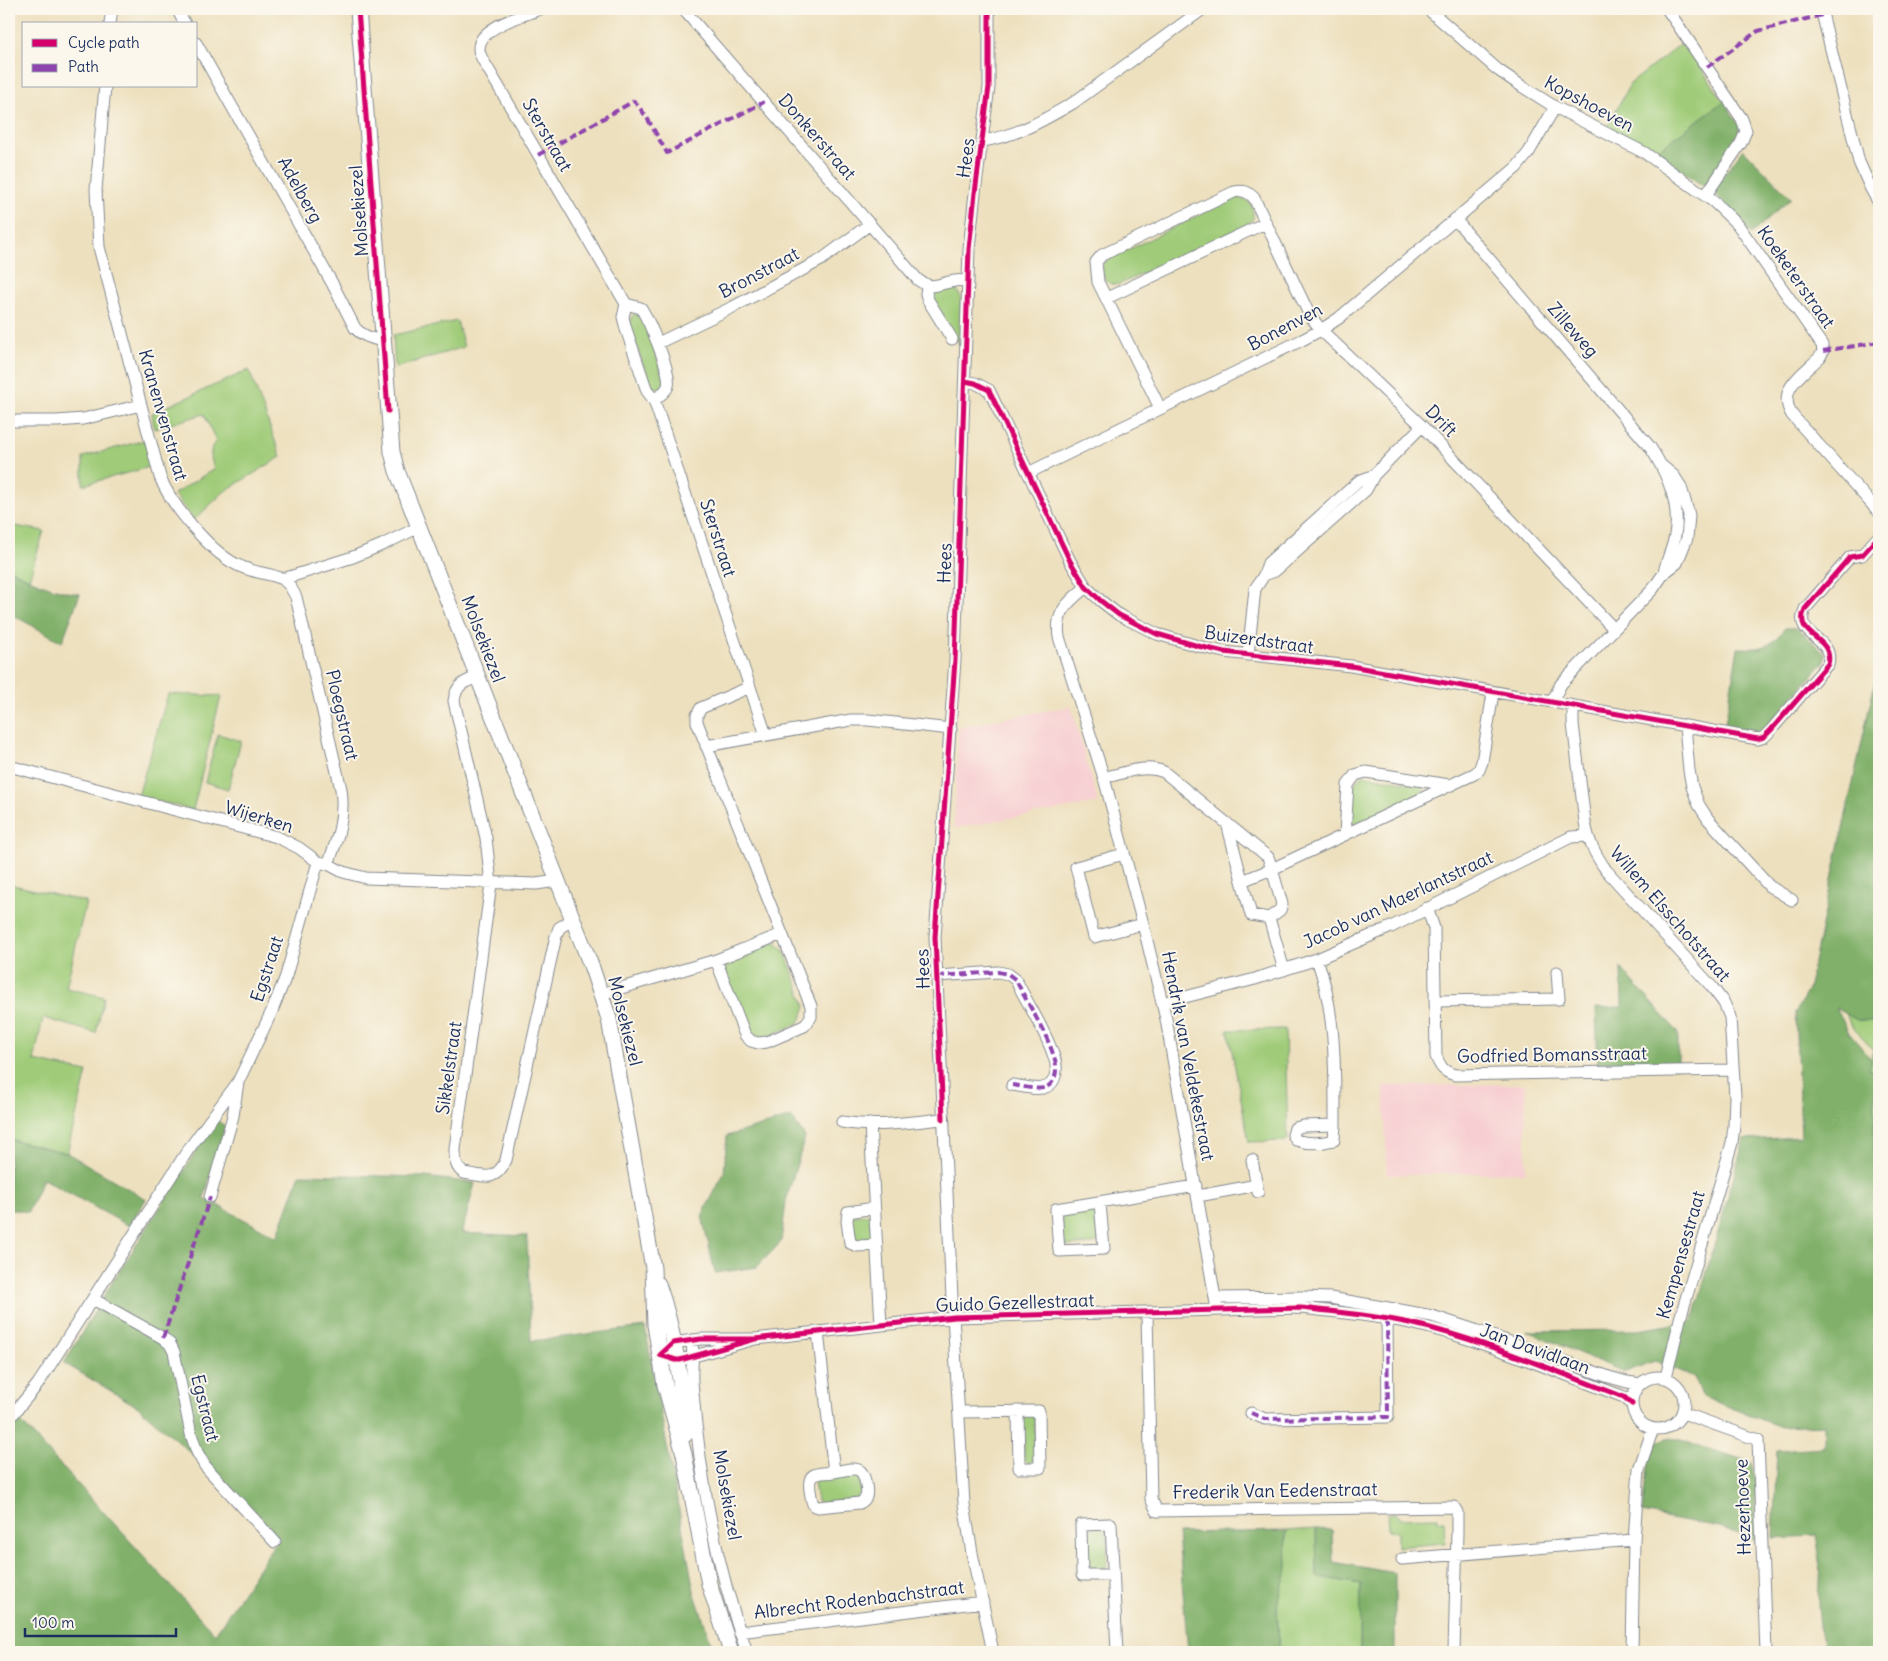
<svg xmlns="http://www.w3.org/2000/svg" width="1888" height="1661" font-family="Delius,sans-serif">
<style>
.built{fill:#f7cfd2}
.green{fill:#a0cc79;stroke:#5e7e6c}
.forest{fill:#80b069;stroke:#4e7064}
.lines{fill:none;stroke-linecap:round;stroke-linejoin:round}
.street-casing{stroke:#84888e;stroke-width:13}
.secondary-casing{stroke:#84888e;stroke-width:17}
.street{stroke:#fff;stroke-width:11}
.secondary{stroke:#fff;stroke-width:15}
.quiet{stroke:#8e44ad;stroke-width:4;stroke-dasharray:8 4;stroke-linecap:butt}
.cycleway-casing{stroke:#fbf7ec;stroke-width:8}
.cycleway{stroke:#d6006c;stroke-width:5}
.labels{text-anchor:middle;stroke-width:4;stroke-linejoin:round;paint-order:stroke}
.street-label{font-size:18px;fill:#1b2f5e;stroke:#fbf7ec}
</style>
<rect width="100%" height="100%" fill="#fbf7ec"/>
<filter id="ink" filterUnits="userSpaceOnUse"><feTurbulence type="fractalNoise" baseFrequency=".02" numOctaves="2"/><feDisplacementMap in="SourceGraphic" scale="10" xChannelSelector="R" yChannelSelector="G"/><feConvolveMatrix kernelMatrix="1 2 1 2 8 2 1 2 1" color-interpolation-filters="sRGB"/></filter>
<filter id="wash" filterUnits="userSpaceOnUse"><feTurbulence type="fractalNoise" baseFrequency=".0096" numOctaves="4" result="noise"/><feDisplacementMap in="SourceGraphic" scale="20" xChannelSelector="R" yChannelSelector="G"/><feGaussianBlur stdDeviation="1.12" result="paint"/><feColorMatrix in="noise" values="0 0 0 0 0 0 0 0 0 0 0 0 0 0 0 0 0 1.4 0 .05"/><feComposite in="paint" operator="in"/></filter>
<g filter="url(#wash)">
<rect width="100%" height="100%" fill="#ede0be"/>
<path class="built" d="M1071 706 1098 803 954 828 959 727Z
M1525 1084 1526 1172 1387 1175 1384 1086Z"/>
<path class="green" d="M1683 42 1724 101 1654 153 1607 127 1630 84Z
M1234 198C1249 198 1254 204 1253 219L1247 225 1118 285 1111 284 1105 280 1101 266 1107 260Z
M952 287 958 291 961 298 959 344 933 303 930 290Z
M636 314H640L643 318 665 382 660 388 651 387 629 325 632 316Z
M457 321 464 347 395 368 393 335Z
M249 370 281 457 225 491 194 520 174 494 214 469C211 458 208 450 216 441L204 414 154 429 152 413Z
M145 440 153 466 83 485V457Z
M9 525 44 531 29 579 9 569Z
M168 694 221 696 193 810 138 796Z
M218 734 241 741 228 789 205 782Z
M1362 775 1422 785 1423 792 1421 794 1353 825 1350 823 1351 787Z
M9 884 86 902 66 988 104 997 96 1033 43 1018 34 1061 87 1072 67 1153 9 1139Z
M769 943H776L784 950 806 1007 799 1023 764 1038 752 1034 748 1029 725 971V965L728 960Z
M1846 1013 1857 1020 1876 1021 1879 1018V1163H1874L1875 1074 1869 1070 1873 1050 1850 1024Z
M1285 1029 1288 1141 1249 1142 1228 1030Z
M1090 1209 1097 1211 1099 1238 1097 1242 1094 1244 1067 1246 1062 1240V1215L1064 1212Z
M870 1214 873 1238 870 1240 856 1242 851 1216Z
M1025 1414H1034L1036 1458 1029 1464 1024 1460 1023 1418Z
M855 1473 859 1476 861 1495 859 1498 821 1503 817 1501 814 1482 816 1479Z
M1394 1513 1399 1515 1400 1518 1438 1517V1521H1444L1445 1543 1397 1547V1531L1388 1530 1387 1514Z
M1104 1528C1109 1538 1108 1556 1106 1568 1100 1570 1092 1571 1087 1566L1085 1534 1087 1529Z
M1316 1529 1317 1576 1361 1584 1360 1652H1279L1277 1606 1287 1570 1286 1531Z"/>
<path class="forest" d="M1724 101 1739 125V137L1705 187 1654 153Z
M1743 149 1791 198 1751 234 1715 194 1714 188Z
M9 569C32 581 54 591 80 594L62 642 9 613Z
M1785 628H1797L1825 653 1824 662 1762 733 1752 734 1724 729 1738 648C1763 649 1768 649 1785 628Z
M1879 663V1018L1876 1021 1857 1020 1836 1008 1849 1033 1872 1060 1869 1069 1875 1074 1874 1162 1879 1163V1652H1825L1821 1634 1818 1606 1820 1559 1816 1536 1773 1538 1777 1450 1824 1447V1425L1781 1427 1703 1397 1694 1377 1655 1361 1624 1372 1527 1331 1638 1330 1693 1321 1744 1140 1801 1137 1795 1013 1808 990Z
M1621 968 1678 1032V1067L1598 1069 1596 1008 1622 1007Z
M791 1117 805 1137 786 1201 781 1242 757 1267 715 1273 702 1216 724 1173 727 1136Z
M216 1120 225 1126 204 1198 277 1237 300 1174 425 1177 475 1183 462 1233 527 1236 531 1341 645 1327 694 1591 714 1652H9V1414L11 1411 215 1634 276 1542 196 1457 138 1407 64 1363 105 1294Z
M9 1139 67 1153 146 1199 129 1226 43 1179 28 1212 9 1209Z
M1671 1437 1751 1462 1756 1482 1754 1540 1720 1527 1642 1513 1647 1468 1656 1442Z
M1316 1529 1332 1530 1333 1562 1395 1573V1652H1360L1361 1584 1317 1577Z
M1286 1531 1287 1570 1277 1606 1279 1652H1188L1178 1533Z"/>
</g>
<g filter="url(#ink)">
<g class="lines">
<g class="street-casing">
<path id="street" d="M177 9 185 24
M540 9C523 16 478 27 479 49 479 55 484 62 487 67L626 304 623 317 626 329 647 391 654 400C659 396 666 392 668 386 672 373 649 321 641 308L626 304
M683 9 918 280C934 291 938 283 955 281 959 280 964 281 968 281
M989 9V87L975 193 969 249 955 660 935 937 952 1298 964 1504 972 1553 993 1652
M1428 9 1498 70 1523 87 1555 107 1645 153 1714 202 1738 225 1822 345 1823 351 1820 357C1803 374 1776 389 1792 415L1879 512
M1667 9 1742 119 1746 131 1741 143 1706 195
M1821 9 1859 162 1871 189 1879 203
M110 24 112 9
M196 43 332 283 355 328C362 336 372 339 383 341
M105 86 96 190 99 247 160 477C171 505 213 556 242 567 255 573 269 573 283 579L353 557 382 545 419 527
M982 141C1017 136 1044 120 1073 103L1203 9
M1455 219 1650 447C1667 473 1681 504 1675 535 1673 549 1666 560 1664 573
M927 285 926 294 928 300 952 339
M1107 298 1265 223
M658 343 733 307 821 260 870 224
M965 381 975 383 989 390 1070 561 1086 587 1101 601 1119 615 1157 634 1198 646 1224 652 1351 666 1758 739 1764 737 1771 730 1828 664C1835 636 1792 637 1805 609L1850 557 1862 555 1879 536
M654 400 766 735
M1160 408 1098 282 1096 262 1102 255 1234 192C1243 190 1247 191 1254 198L1309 314 1321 330 1422 426 1614 629
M9 421H57L83 419 141 405
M1028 473 1302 340 1321 330 1339 318 1517 167 1529 152 1555 107
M1264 575 1275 571 1366 490 1374 475 1422 426
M283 579 290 586 296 597 341 789C345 816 338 839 328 864
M1086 587C1068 602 1055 612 1059 637L1104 778 1143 924 1166 1019 1217 1309
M1248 655 1255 589 1264 575 1268 563 1359 481 1374 475
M478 677C463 682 456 685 454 701L486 838 491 884 455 1149C455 1158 455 1168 464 1173 485 1176 495 1183 506 1160L556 936 559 928 573 919
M1552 702 1561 684 1653 589 1664 573 1677 563 1687 538 1688 527 1689 515 1681 487 1674 476 1662 466
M1573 707V724L1585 822C1588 841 1595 854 1606 870L1712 987 1724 1003 1730 1017 1735 1097 1734 1126 1732 1143 1680 1319 1666 1377
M1685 726 1689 770 1692 787 1699 805 1708 819 1769 886 1792 900
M706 746 851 720H868L951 729
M9 766 277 837 299 848 318 862 328 864 343 872 366 878 536 884 557 881
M1104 778C1123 773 1145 764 1164 772L1268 857 1272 869 1474 774 1479 770 1482 762 1493 693
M1227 823 1251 915 1269 918 1280 910 1282 904 1272 869 1242 881
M1345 834 1348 785 1355 775 1366 772 1449 785
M1124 854 1076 867 1094 937 1143 924
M1427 908 1434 928 1436 1056C1440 1067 1444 1072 1455 1075L1733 1070
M1269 918 1284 970
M1317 959C1336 1012 1335 1069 1335 1125L1303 1126 1295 1128 1293 1135 1296 1140C1308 1144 1323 1143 1334 1140L1335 1125
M716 960 745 1035 751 1041 758 1043 767 1042 804 1026 811 1017V1006L697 722V715L701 708 750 687
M937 976 998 972 1008 974 1016 980C1028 1005 1046 1031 1054 1057 1058 1066 1057 1083 1046 1087 1038 1091 1022 1086 1012 1085
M601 994 716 960 782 934
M1435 1001 1559 999 1557 972
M1162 1003 1255 979 1317 959 1391 927 1571 837 1587 836
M842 1122C875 1128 910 1122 943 1119
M870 1124 881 1325
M1252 1160 1258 1192
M1198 1196 1257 1185
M210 1197 233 1116 238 1082 272 1011 286 976 318 862
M1100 1203 1104 1249 1059 1251 1056 1209 1196 1186
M874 1208 848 1212 847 1221 850 1243 857 1246 877 1245
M1217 1298 1301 1297 1330 1298 1400 1310 1432 1316 1484 1333 1609 1377 1627 1382 1640 1384
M93 1299 163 1338 170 1344 174 1352 191 1434 197 1452 205 1466 275 1542
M1147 1313 1151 1499 1157 1511 1454 1507 1457 1512V1531L1454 1652
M818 1332 834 1472C819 1474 807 1470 810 1490 811 1495 811 1501 814 1506L818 1507 860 1503C863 1501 865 1500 866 1497 868 1491 865 1473 859 1470 853 1467 841 1471 834 1472
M755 1339 680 1360H676L660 1355 673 1343 701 1339H755L954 1317 1300 1308C1337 1312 1374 1315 1410 1323 1484 1340 1554 1371 1624 1397L1632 1404
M692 1340C694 1355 691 1368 692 1382 699 1473 716 1567 747 1652
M1632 1403a26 26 0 1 1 52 0a26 26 0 1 1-52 0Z
M959 1412 1039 1411 1040 1468H1019L1018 1411
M1251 1413 1265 1419 1388 1417 1387 1319
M1683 1413 1758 1440 1766 1652
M9 1419 38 1384 188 1150 238 1082
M1402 1559 1634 1540
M1113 1575H1082L1081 1525 1111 1524 1117 1652
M739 1632 983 1602
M1632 1652 1634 1540 1639 1469 1653 1429"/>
</g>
<g class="secondary-casing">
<path id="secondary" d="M358 9 392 452 397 471 592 968 609 1019 615 1054 653 1268 655 1325 665 1385 684 1454 709 1584 731 1652
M658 1284C674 1329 683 1388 685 1435"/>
</g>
<use href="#street" class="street"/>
<use href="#secondary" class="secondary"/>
<path class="quiet" d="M1707 67 1758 31 1822 15
M538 155 634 101 646 116 667 153 764 102
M1823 351 1879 342
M937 976 998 972 1008 974 1016 980C1028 1005 1046 1031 1054 1057 1058 1066 1057 1083 1046 1087 1038 1091 1022 1086 1012 1085
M163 1338 210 1197
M1251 1413 1265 1419 1388 1417 1387 1319"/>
<g class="cycleway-casing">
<path id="cycleway" d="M358 9 388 411
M965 381 975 383 989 390 1070 561 1086 587 1101 601 1119 615 1157 634 1198 646 1224 652 1351 666 1758 739 1764 737 1771 730 1828 664C1835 636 1792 637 1805 609L1850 557 1862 555 1879 536
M943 1119 935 937 955 660 969 249 975 193 989 87V9
M755 1339 680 1360H676L660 1355 673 1343 701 1339H755L954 1317 1300 1308C1337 1312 1374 1315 1410 1323 1484 1340 1554 1371 1624 1397L1632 1404"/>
</g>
<use href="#cycleway" class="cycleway"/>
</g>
</g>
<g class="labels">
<g class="street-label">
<text transform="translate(1589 104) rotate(28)" y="6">Kopshoeven</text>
<text transform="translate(547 135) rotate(60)" y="6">Sterstraat</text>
<text transform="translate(817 137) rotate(49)" y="6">Donkerstraat</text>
<text transform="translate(966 158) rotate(-82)" y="6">Hees</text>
<text transform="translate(300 190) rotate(61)" y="6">Adelberg</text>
<text transform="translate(359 211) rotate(-94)" y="6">Molsekiezel</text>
<text transform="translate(759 273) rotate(-28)" y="6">Bronstraat</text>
<text transform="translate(1796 277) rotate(55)" y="6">Koeketerstraat</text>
<text transform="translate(1285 327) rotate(-28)" y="6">Bonenven</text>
<text transform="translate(1573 330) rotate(49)" y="6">Zilleweg</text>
<text transform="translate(163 415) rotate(74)" y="6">Kranenvenstraat</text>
<text transform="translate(1441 421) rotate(46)" y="6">Drift</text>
<text transform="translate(718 538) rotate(72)" y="6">Sterstraat</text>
<text transform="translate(945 563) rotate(-88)" y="6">Hees</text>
<text transform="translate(483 639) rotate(69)" y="6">Molsekiezel</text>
<text transform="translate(1259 640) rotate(8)" y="6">Buizerdstraat</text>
<text transform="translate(342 715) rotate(77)" y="6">Ploegstraat</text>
<text transform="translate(259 817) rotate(17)" y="6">Wijerken</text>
<text transform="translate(1398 900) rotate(-25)" y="6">Jacob van Maerlantstraat</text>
<text transform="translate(1670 914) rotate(49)" y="6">Willem Elsschotstraat</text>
<text transform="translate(267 969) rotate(-72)" y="6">Egstraat</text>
<text transform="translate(923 969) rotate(-92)" y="6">Hees</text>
<text transform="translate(625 1021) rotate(76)" y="6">Molsekiezel</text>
<text transform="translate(1552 1055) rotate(-1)" y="6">Godfried Bomansstraat</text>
<text transform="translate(1188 1056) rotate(79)" y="6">Hendrik van Veldekestraat</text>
<text transform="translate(449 1068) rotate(-82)" y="6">Sikkelstraat</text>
<text transform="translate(1681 1255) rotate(-74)" y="6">Kempensestraat</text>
<text transform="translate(1015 1303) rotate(-2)" y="6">Guido Gezellestraat</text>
<text transform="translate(1535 1349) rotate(20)" y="6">Jan Davidlaan</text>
<text transform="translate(205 1408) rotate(76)" y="6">Egstraat</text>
<text transform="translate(1275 1491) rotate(-1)" y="6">Frederik Van Eedenstraat</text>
<text transform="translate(727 1495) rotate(80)" y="6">Molsekiezel</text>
<text transform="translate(1743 1507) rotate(-92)" y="6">Hezerhoeve</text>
<text transform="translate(859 1600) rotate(-7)" y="6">Albrecht Rodenbachstraat</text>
</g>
</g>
<rect width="1888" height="1661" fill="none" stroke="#fbf7ec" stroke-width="30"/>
<rect x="22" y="22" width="175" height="65" fill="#fbf7ec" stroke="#a1a7b3"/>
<rect x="32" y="39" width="25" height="8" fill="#d6006c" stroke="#a1a7b3"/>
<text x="68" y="48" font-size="15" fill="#1b2f5e">Cycle path</text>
<rect x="32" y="64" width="25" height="8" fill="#8e44ad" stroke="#a1a7b3"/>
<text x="68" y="72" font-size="15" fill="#1b2f5e">Path</text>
<path d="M25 1628v8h151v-8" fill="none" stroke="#1b2f5e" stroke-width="2.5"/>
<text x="32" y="1628" font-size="15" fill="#1b2f5e" stroke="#fbf7ec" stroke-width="4" paint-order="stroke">100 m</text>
</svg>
